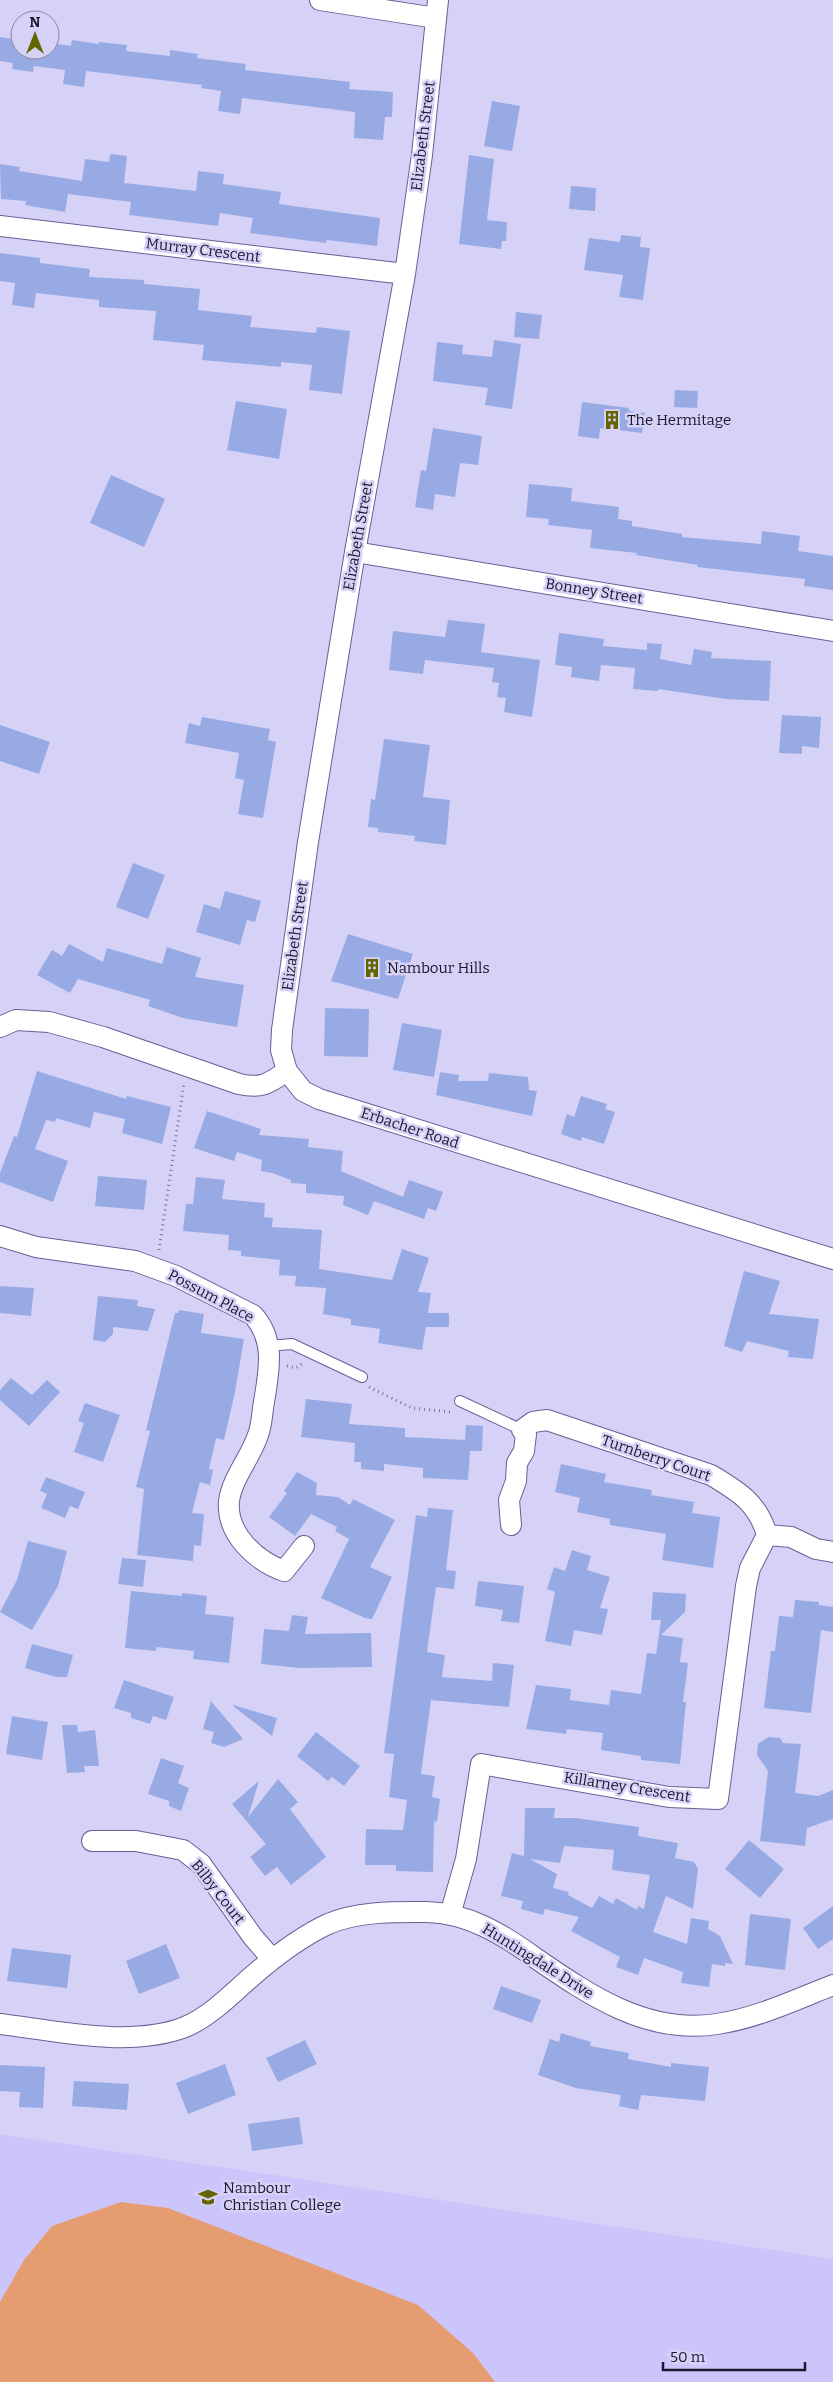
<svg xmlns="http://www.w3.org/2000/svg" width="833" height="2382" font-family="Bitter,serif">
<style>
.built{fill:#ccc5fc}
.green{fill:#e59c71}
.building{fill:#98aae4;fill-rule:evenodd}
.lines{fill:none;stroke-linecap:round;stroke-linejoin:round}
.lane-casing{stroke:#685f96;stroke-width:12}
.street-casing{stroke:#685f96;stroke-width:22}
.path{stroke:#787492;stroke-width:3;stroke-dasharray:1 4;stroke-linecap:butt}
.lane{stroke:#fff;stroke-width:10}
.street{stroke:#fff;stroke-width:20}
.labels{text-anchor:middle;stroke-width:5;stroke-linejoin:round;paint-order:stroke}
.street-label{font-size:15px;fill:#1b172e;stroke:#d6d2f7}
.poi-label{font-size:15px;fill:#1b172e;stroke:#d6d2f7;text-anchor:start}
</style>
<rect width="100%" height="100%" fill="#d6d2f7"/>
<path class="built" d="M0 2134 833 2259V2382H0Z"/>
<path class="green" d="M121 2202 168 2208 418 2305 473 2353 495 2382H0V2302L24 2260 52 2226Z"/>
<path class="building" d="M0 37 20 40V50H50V43L71 46 72 40 99 44V42L127 45 126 51 170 56V50L198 54 197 58 246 64 245 70 350 82 349 89 393 92 392 117H385L383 140 354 138 355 112 242 98 240 114 218 111 221 91 201 88 202 85 86 71 84 87 63 84 65 70 34 66 33 72 12 69 13 63 0 61Z
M492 101 520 106 512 151 484 146Z
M110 154 127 156 124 183 196 191 198 171 224 174 223 184 281 192 279 204 380 218 377 246 327 240 326 243 250 233 253 218 220 213 218 226 129 215 131 202 68 194 65 212 25 205 26 201 1 199 0 164 20 167 19 171 82 181 85 159 109 162Z
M469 155 494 159 487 220 507 222 506 241H502L501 249 459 244Z
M571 186 596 188 595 211 569 209Z
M621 235 641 237 640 247 650 248 643 300 619 297 623 275 584 270 589 238 620 242Z
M0 253 40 258V263L90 269 89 277 144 280V284L200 289 198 310 252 316 250 327 316 333 317 327 350 331 342 394 309 390 312 365 281 362V367L202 360 204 345 153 340 156 311 99 307V300L36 293 34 308 12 305 15 283 0 281Z
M516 312 542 315 539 339 514 337Z
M494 340 521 344 512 409 485 405 488 388 433 381 437 342 463 345 462 354 492 357Z
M675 390 698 391 697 408 674 407Z
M236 401 287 409 279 459 227 450Z
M582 402 629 408V411L645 413 642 433 600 428 599 439 578 436Z
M433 428 482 436 478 465 460 463 455 497 435 494 433 510 415 507 421 470 426 471Z
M111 475 165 499 144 547 90 523Z
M529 484 572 488 571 501 619 507 618 519 632 521V526L682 534V537L761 544 762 531 800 536 798 551 833 556V590L804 586 805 579 697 567 698 565 636 555 637 553 590 548 592 530 548 525 549 519 526 517Z
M448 620 485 624 481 652 540 660 532 717 504 712 506 698 497 697 499 683 492 682 494 668 425 660 423 674 389 670 393 631 445 637Z
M559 633 604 639 603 646 647 650V643L662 644 660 659 691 665 694 649 712 652 711 658 771 661 769 701 726 699 658 689V691L633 689 635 668 601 665 599 681 571 677 572 667 555 665Z
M782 715 821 717 819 748 802 746V754L779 753Z
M202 717 270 729 268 740 276 742 263 818 238 814 244 780 235 778 239 753 185 743 189 723 200 726Z
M0 725 50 742 39 774 0 761Z
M384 739 430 745 423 797 450 800 446 845 414 841 415 836 378 832V828L368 827 371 799 375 800Z
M133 863 165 875 148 919 116 907Z
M225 891 261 901 255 922 247 920 240 945 196 932 204 904 220 909Z
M348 934 413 954 398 999 331 981Z
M69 944 103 962 107 948 162 964 167 947 201 958 195 977 244 985 237 1027 183 1018 148 1006 150 1000 78 979 70 993 37 975 52 950 62 956Z
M325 1008 369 1009 368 1057 324 1056Z
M402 1023 442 1030 434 1077 393 1070Z
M37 1071 126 1099 127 1096 171 1107 162 1144 122 1133 125 1119 94 1112 90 1128 56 1118 55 1122 46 1120 35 1149 68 1161 53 1202 0 1182V1173L14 1136 17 1137Z
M440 1072 459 1075 458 1081H488L489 1073 528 1077 529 1090 537 1091 532 1116 436 1095Z
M581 1096 607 1104 605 1109 615 1112 604 1144 582 1137 581 1141 561 1134 567 1114 574 1117Z
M207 1111 261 1129 259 1135 309 1139 308 1147 343 1151 341 1171 403 1197 409 1180 443 1192 436 1211 428 1208 424 1219 374 1201 368 1215 343 1205 344 1196 306 1193V1184L291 1183V1180L272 1173 261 1171 262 1160 237 1152 234 1161 194 1148Z
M98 1176 147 1180 144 1210 95 1206Z
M196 1177 225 1180 222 1199 265 1203 264 1217 273 1218 272 1227 322 1230 319 1269 392 1280 402 1249 429 1258 418 1292 431 1293 428 1313H449V1327H426L422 1350 378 1343 380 1329 351 1325V1319L323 1314 326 1288 295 1286 296 1276 279 1275 280 1260 241 1256V1251L228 1250 229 1235 183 1231 186 1204H193Z
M744 1271 780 1281 769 1314 819 1319 813 1359 788 1357 789 1351 747 1341 742 1352 724 1346Z
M0 1286 34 1288 31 1316 0 1313Z
M98 1296 138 1300 137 1306 155 1309 148 1331 113 1327V1334L105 1342 93 1340Z
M179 1310 204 1314 201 1333 244 1339 235 1392 224 1440 216 1438 209 1469 213 1470 210 1485 200 1482 192 1513 204 1514 201 1546 194 1545 193 1561 137 1555 144 1489 136 1487 150 1431 146 1430 175 1313H178Z
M11 1378 32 1395 47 1380 60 1392 29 1426 0 1400V1390Z
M306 1399 352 1404 349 1424 405 1428V1437L465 1440 466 1425 483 1426 482 1451H470L468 1480 423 1478V1468L384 1464V1471L361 1469V1462H354L355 1443 301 1437Z
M85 1403 120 1415 103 1462 74 1452 84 1423 78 1421Z
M561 1464 606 1474 604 1482 652 1490 651 1495 694 1502 692 1513 720 1517 713 1568 662 1560 666 1534 610 1525V1519L577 1512 580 1498 555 1492Z
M297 1472 317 1483 316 1495 338 1497 350 1505 353 1499 395 1520 370 1567 392 1577 372 1619 365 1618 321 1598 349 1539 335 1531 337 1527 311 1514 295 1536 269 1517 287 1493 284 1491Z
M46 1477 85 1492 78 1509 70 1506 65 1518 41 1508 47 1494 40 1491Z
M428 1508 453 1510 446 1570 456 1571 454 1589 436 1587 427 1652 445 1655 442 1677 492 1681 493 1663 514 1665 509 1707 431 1700 421 1774 435 1776 432 1797 440 1799 437 1822 434 1821 433 1872 396 1871V1865H365L366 1829 403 1830 407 1800 389 1797 394 1754 384 1753 416 1515 427 1517Z
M28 1541 67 1551 58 1586 32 1630 0 1612 17 1580Z
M572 1550 591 1556 587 1570 610 1577 600 1608 608 1609 602 1635 574 1630 571 1646 545 1641 555 1592 547 1589 554 1567 565 1571Z
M122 1558 146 1560 143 1587 118 1584Z
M478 1581 524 1586 519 1623 501 1621 503 1610 475 1606Z
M131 1591 182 1596V1593L207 1596 205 1614 234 1617 229 1663 193 1659 194 1651 156 1647V1651L125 1648Z
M653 1592 686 1594 685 1612 661 1635 683 1638 680 1662 688 1663 683 1702H686L680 1764 641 1760V1756L601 1750 603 1733 567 1729 566 1734 526 1729 536 1685 571 1689 570 1700 609 1705 611 1690 641 1694 647 1653 656 1654 661 1620H651Z
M795 1600 819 1602V1605L833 1607V1632L821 1630 811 1713 764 1708 771 1651H775L779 1616 793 1617Z
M292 1615 308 1617 305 1634 371 1633 372 1667 300 1668 261 1664 264 1629 289 1631Z
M32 1644 73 1655 67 1677H56L25 1668Z
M124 1680 174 1697 166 1720 153 1716 150 1724 131 1718V1713L114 1708Z
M211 1701 243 1739 224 1747 211 1743 214 1732 203 1729Z
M233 1705 277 1718 272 1736 233 1706Z
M12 1716 48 1722 42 1760 6 1754Z
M62 1725H77L78 1732 95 1730 99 1766H84L85 1772 67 1773Z
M316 1732 360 1766 344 1786 332 1777 328 1781 297 1756Z
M768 1737 780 1738 783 1743 801 1744 795 1793 818 1796 833 1790V1819L807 1828 805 1846 760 1841 768 1771 757 1755 758 1744Z
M161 1758 184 1766 178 1783 189 1788 181 1811 169 1806V1801L148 1794Z
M278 1779 298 1802 290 1809 326 1857 291 1885 277 1867 265 1876 250 1857 266 1844 232 1804 259 1781 248 1817Z
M525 1808H555L554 1818H576L639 1827 638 1836 678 1843 675 1858 694 1862 698 1869 693 1909 666 1896 653 1932 687 1944 691 1918 709 1921 708 1929 720 1936 733 1964 725 1963V1966L712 1964 709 1987 681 1983 683 1972 644 1958 638 1975 616 1967 620 1957 571 1931 579 1917 545 1909 543 1915 521 1909 523 1901 501 1896 512 1853 524 1856ZM564 1846 614 1850 612 1870 650 1875 644 1909 638 1906 637 1910 616 1898 613 1904 599 1896 592 1908 568 1895 569 1892 553 1888 557 1874 530 1859 560 1863Z
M749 1840 784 1869 760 1898 725 1869Z
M833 1906V1939L818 1949 803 1928Z
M750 1914 791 1919 785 1970 745 1965Z
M166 1944 180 1978 139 1994 126 1961Z
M12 1948 71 1955 67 1988 7 1981Z
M501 1986 541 2000 532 2023 493 2009Z
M561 2033 591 2042 590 2046 629 2053 628 2059 671 2067V2063L709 2067 705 2101 641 2095 638 2110 619 2106 621 2095 576 2088 538 2075 550 2039 559 2042Z
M305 2040 317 2064 278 2082 266 2058Z
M225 2064 236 2095 188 2114 176 2083Z
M0 2065 45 2067 43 2108 19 2107 20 2092 0 2091Z
M74 2081 129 2084 127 2110 72 2106Z
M299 2117 303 2144 252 2151 248 2124Z"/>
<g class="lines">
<g class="lane-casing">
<path id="lane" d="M268 1346 292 1344 362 1377
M460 1401 522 1430"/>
</g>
<g class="street-casing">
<path id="street" d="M320 0 436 18
M0 226 405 274
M355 552 833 631
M0 1027 16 1020 49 1022 103 1037 239 1084C262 1089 268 1084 287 1071L303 1091 319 1099 833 1259
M287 1071 281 1050 282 1030 308 842 355 552 405 274 422 155 438 0
M0 1236 36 1247 135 1261 176 1276 253 1315C276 1340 269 1371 264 1402 262 1412 262 1425 258 1435 251 1457 232 1478 229 1501 226 1534 256 1561 284 1571L304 1546
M511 1525 509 1500 516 1481 517 1463 524 1451 526 1434 522 1430 533 1422 547 1420 711 1475C738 1491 758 1503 767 1535L791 1537 816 1549 833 1552
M92 1841H136L183 1850 201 1864 253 1937 272 1959
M450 1915 466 1859 481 1764 669 1797 718 1799 746 1586 750 1568 767 1535
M0 2024C56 2031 131 2048 185 2027 209 2017 230 1996 250 1978 273 1958 300 1937 328 1924 358 1911 395 1912 427 1912 468 1913 502 1934 534 1957 589 1995 647 2035 717 2024 757 2018 795 2000 833 1985"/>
</g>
<path class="path" d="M159 1250 184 1083
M287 1366 296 1368 302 1364
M369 1387 412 1408 450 1412"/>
<use href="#lane" class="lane"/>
<use href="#street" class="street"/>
</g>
<defs>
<g id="building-bare" transform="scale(1.5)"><path d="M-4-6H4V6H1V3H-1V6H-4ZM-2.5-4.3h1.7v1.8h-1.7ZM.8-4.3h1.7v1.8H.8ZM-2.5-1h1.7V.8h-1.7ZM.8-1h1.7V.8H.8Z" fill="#646500" stroke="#d6d2f7" stroke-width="2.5" paint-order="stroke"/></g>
<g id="school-bare" transform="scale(1.5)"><path d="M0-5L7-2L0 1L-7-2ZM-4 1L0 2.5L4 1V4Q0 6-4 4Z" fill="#646500" stroke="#d6d2f7" stroke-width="2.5" paint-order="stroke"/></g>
</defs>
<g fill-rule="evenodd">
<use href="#building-bare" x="612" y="420"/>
<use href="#building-bare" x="372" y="968"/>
<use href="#school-bare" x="208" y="2197"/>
</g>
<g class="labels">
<g class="street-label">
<text transform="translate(423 136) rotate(-83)" y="5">Elizabeth Street</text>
<text transform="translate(203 250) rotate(7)" y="5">Murray Crescent</text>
<text transform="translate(358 536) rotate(-80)" y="5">Elizabeth Street</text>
<text transform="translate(594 591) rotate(9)" y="5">Bonney Street</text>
<text transform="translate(295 936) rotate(-82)" y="5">Elizabeth Street</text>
<text transform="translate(410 1128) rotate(18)" y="5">Erbacher Road</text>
<text transform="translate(211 1296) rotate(28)" y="5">Possum Place</text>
<text transform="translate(656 1458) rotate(19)" y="5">Turnberry Court</text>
<text transform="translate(627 1787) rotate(9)" y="5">Killarney Crescent</text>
<text transform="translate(218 1892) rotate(52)" y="5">Bilby Court</text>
<text transform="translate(538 1961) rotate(32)" y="5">Huntingdale Drive</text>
</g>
<g class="poi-label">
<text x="627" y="425">The Hermitage</text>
<text x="387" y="973">Nambour Hills</text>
<text x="223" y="2193">Nambour<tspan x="223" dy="17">Christian College</tspan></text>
</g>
</g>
<g transform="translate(35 35)"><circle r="24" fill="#d6d2f7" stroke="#8b87a7"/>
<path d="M0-4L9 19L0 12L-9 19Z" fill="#646500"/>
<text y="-8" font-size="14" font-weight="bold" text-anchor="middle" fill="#1b172e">N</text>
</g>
<path d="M663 2362v8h142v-8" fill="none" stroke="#1b172e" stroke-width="2.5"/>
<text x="670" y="2362" font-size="15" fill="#1b172e" stroke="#d6d2f7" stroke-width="4" paint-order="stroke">50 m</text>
</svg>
